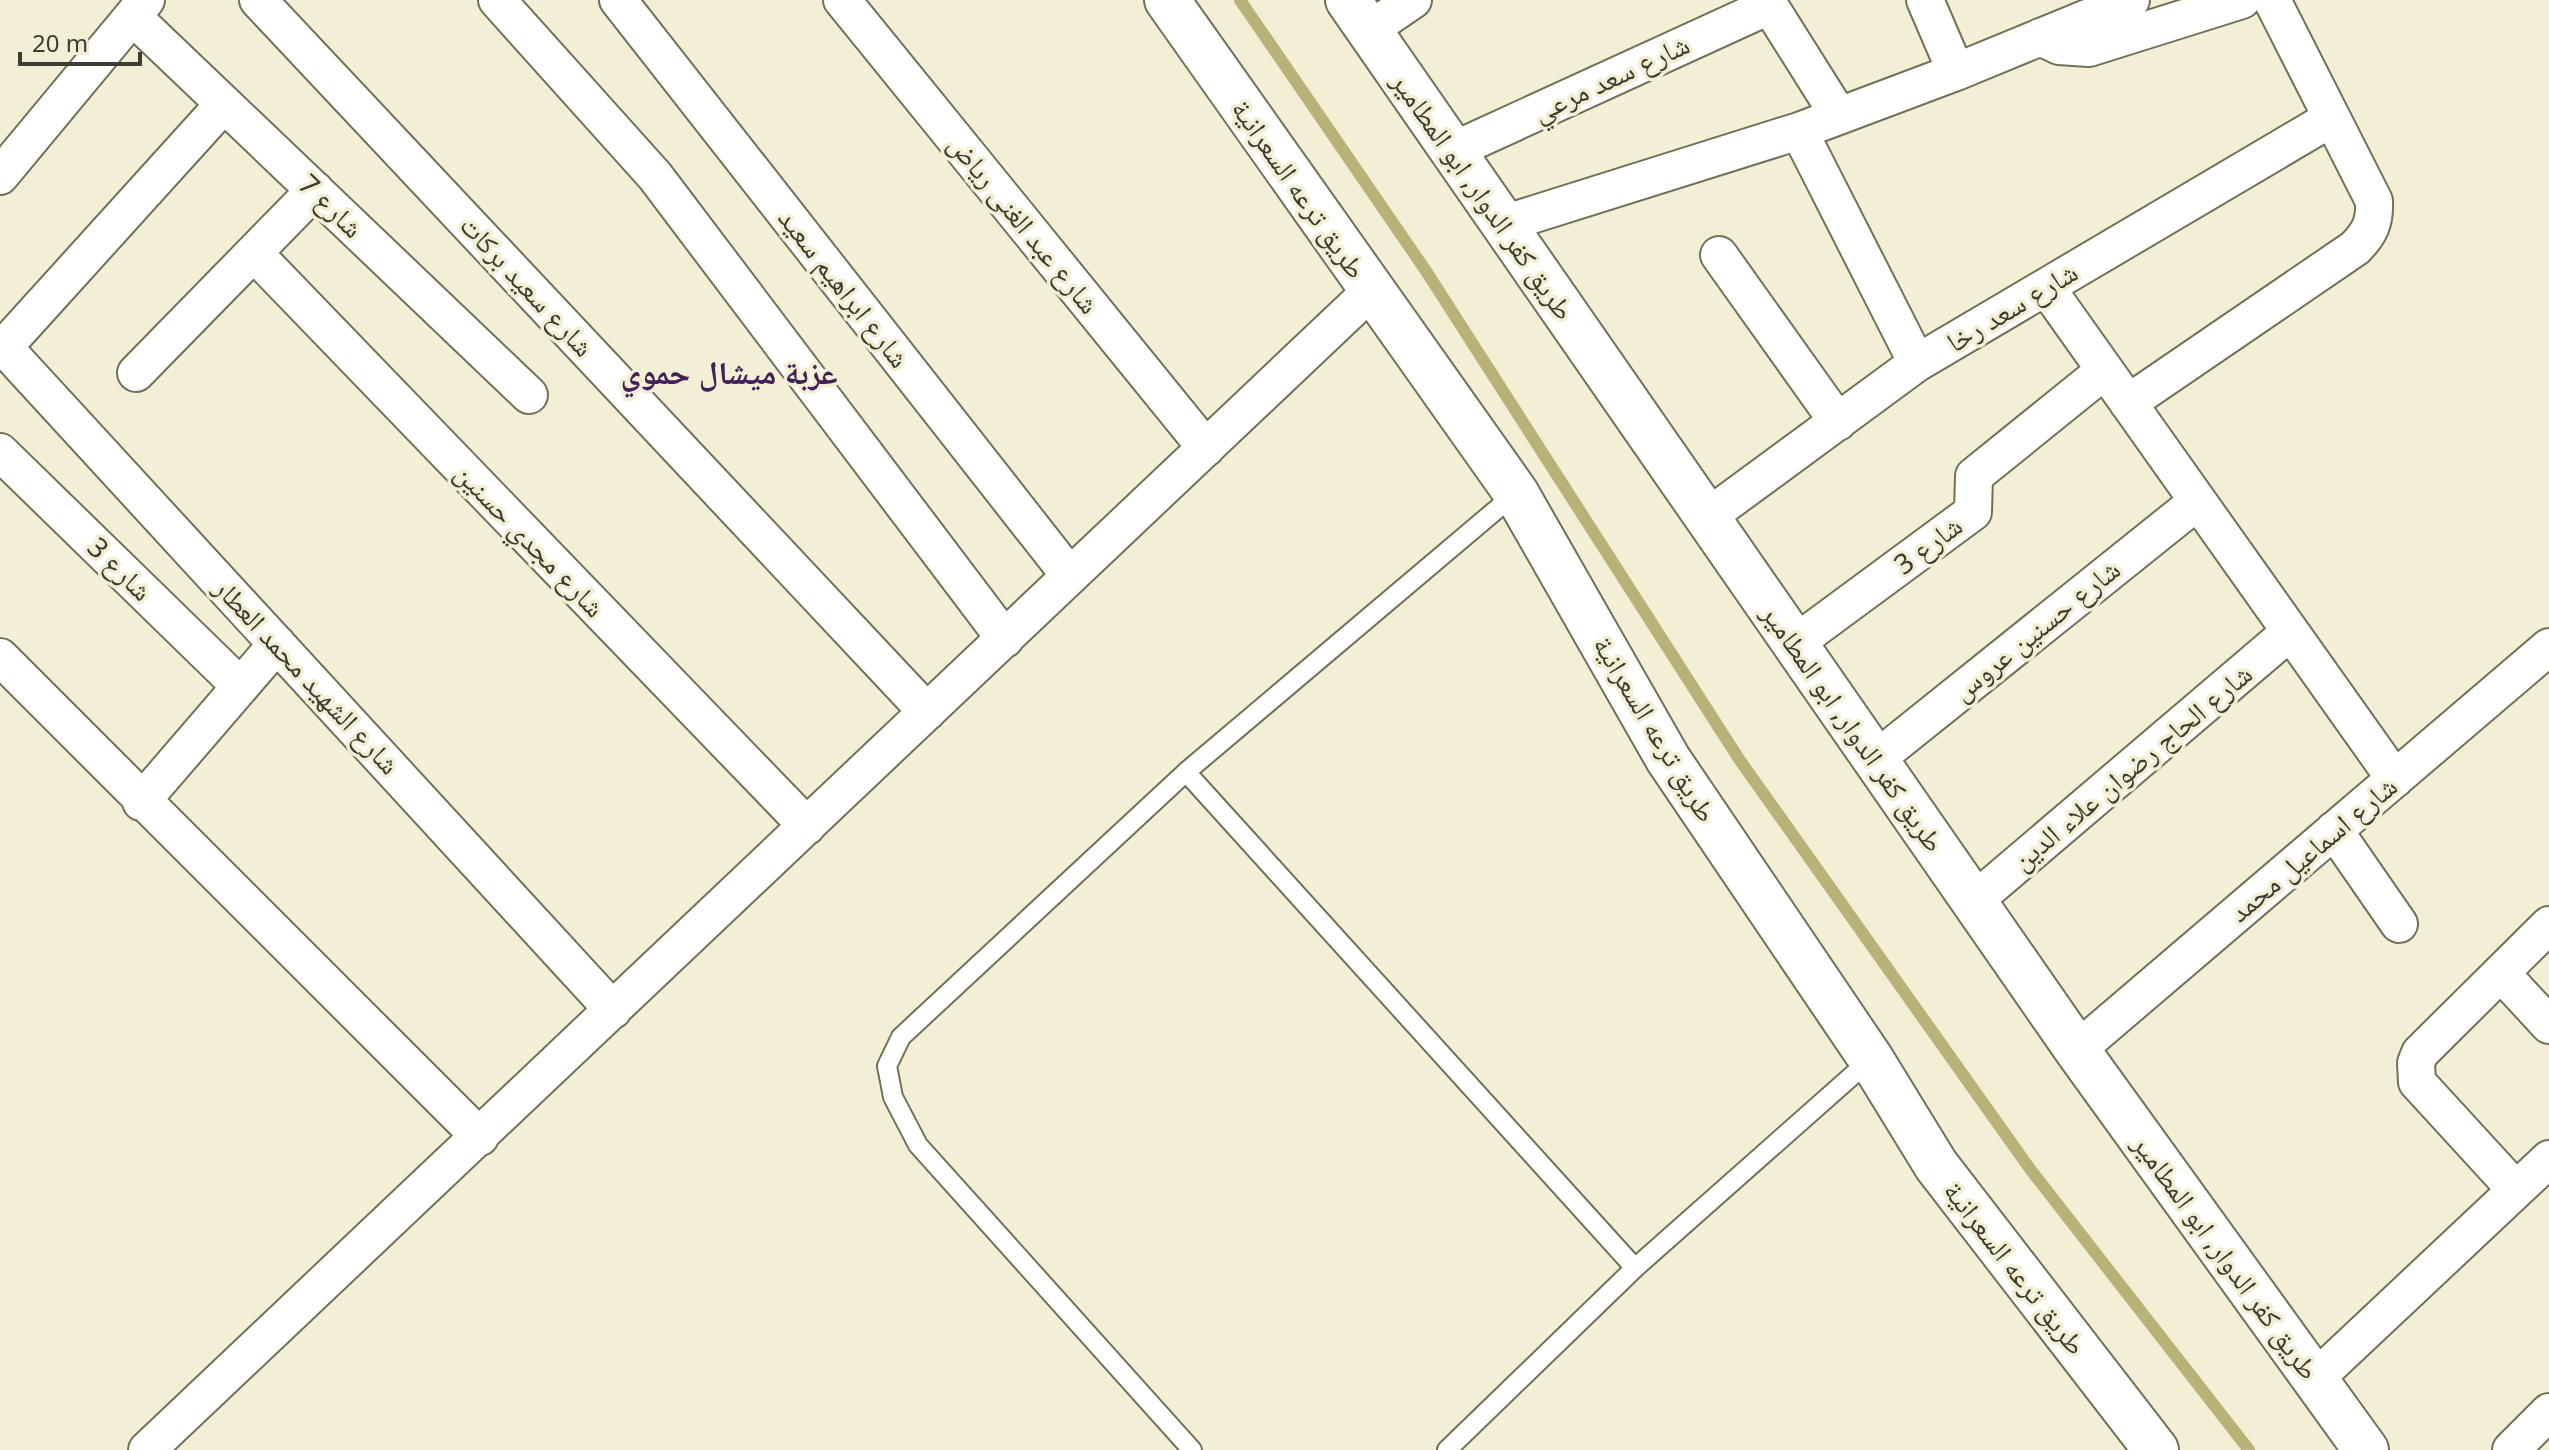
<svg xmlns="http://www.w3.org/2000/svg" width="2549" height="1450" font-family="'Noto Sans','Noto Naskh Arabic',sans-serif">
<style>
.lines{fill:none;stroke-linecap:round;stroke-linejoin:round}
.stream{stroke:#b9b278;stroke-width:12}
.lane-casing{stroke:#727059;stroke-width:22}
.street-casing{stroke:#727059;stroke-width:40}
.secondary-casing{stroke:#727059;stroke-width:48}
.lane{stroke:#fff;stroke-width:18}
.street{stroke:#fff;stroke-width:36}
.secondary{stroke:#fff;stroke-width:44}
.labels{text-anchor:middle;stroke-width:7;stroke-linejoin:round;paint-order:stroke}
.street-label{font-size:28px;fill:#3d3c32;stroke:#f2efd5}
.quarter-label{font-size:32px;font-weight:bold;fill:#432057;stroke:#f2efd5}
</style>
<rect width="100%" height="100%" fill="#f2efd5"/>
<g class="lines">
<path class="stream" d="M1240 0 1426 271 1739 759 2030 1169 2249 1450"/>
<g class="lane-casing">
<path id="lane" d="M1186 772 1635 1268
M1192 1450 918 1145 893 1097 887 1066 901 1037 1186 772 1516 493
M1447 1450 1635 1268 1871 1059"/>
</g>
<g class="street-casing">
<path id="street" d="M258 0 927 712
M497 0 655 176 1005 639
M618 0 1070 576
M842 0 1206 448
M1766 0 1839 116
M1925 0 1956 72
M133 17 529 395
M1369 30 1413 0
M2040 37 2059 46 2089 48 2242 0
M1799 131 1917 363
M1452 151 1769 6
M0 176 146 0
M1503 224 1799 131 1956 72 2131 0
M254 253 807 826
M1719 255 1838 422
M2046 287 2395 779
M0 343 613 1010
M4 347 224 104
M136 373 315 190
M2128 403 2355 248C2370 233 2375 222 2374 201L2272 0
M0 452 240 686
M1706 518 1917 363 2332 118
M1794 644 1973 512 1974 476 2104 371
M0 657 480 1137
M1875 760 2198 501
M141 802 277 644
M2334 830 2399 924
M1974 901 2290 632
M2501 973 2549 1025
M2077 1050 2549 647
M2516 1190 2417 1082 2416 1063 2420 1053 2549 925
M2314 1380 2549 1159
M147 1450 1371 291
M2511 1450 2549 1412"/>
</g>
<g class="secondary-casing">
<path id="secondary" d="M1167 0 1516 493 1668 759 1871 1059 1936 1165 2156 1450
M1348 0 2077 1050 2366 1450"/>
</g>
<use href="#lane" class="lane"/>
<use href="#street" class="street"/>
<use href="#secondary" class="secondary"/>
</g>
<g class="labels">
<g class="street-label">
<text transform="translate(1611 78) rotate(-25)" y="10">شارع سعد مرعي</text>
<text transform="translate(1299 189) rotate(55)" y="10">طريق ترعه السعرانية</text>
<text transform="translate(1483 196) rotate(55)" y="10">طريق كفر الدوار, ابو المطامير</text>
<text transform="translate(331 206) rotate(44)" y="10">شارع 7</text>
<text transform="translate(1024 224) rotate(51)" y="10">شارع عبد الغنى رياض</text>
<text transform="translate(527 286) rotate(47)" y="10">شارع سعيد بركات</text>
<text transform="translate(844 288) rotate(52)" y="10">شارع ابراهيم سعيد</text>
<text transform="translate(2012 307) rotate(-31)" y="10">شارع سعد رخا</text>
<text transform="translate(530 540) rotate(46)" y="10">شارع مجدي حسنين</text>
<text transform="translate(1928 545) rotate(-37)" y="10">شارع 3</text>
<text transform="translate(120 569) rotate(44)" y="10">شارع 3</text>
<text transform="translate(2036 630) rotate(-39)" y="10">شارع حسنين عروس</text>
<text transform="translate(307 676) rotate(47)" y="10">شارع الشهيد محمد العطار</text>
<text transform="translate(1853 728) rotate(55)" y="10">طريق كفر الدوار, ابو المطامير</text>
<text transform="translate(1655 729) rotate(59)" y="10">طريق ترعه السعرانية</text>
<text transform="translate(2132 767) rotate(-40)" y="10">شارع الحاج رضوان علاء الدين</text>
<text transform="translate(2313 849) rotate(-40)" y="10">شارع اسماعيل محمد</text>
<text transform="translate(2226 1257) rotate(54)" y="10">طريق كفر الدوار, ابو المطامير</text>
<text transform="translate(2015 1268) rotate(52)" y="10">طريق ترعه السعرانية</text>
</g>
<g class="quarter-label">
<text x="729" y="384">عزبة ميشال حموي</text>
</g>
</g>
<path d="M20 52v12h120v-12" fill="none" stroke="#3d3c32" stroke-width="4"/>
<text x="32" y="52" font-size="24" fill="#3d3c32" stroke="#f2efd5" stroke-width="6" paint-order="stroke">20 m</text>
</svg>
